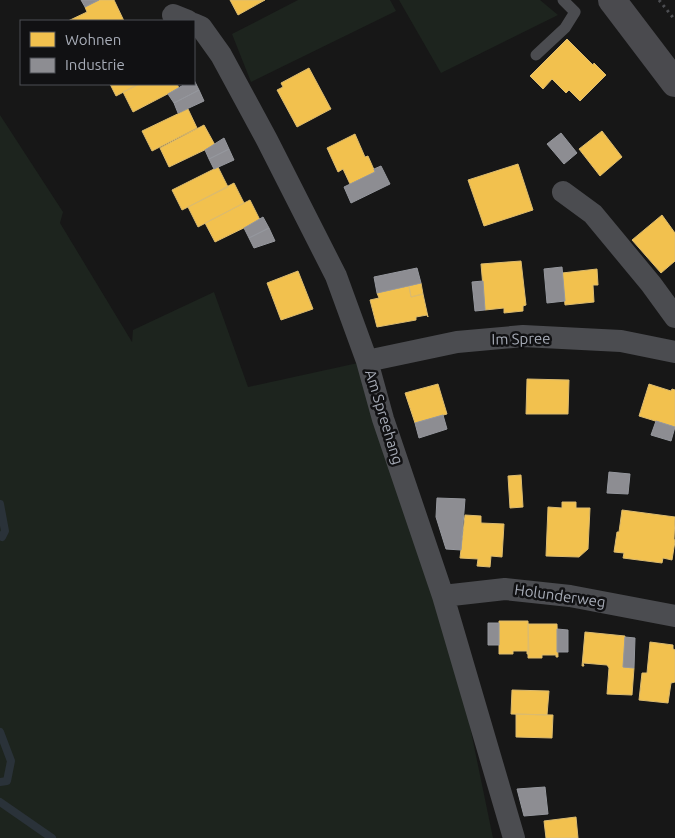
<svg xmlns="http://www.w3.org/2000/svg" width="675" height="838" font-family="Ubuntu,sans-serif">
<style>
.green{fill:#1d241e}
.homes{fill:#f2c14e;stroke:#dcbb6e}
.industry{fill:#8d8d92;stroke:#95979d}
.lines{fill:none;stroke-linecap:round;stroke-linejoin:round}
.stream{stroke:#2a3239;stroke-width:8}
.path{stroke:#4d4e52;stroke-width:3;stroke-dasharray:2.5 4;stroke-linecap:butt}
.lane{stroke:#4b4c50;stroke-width:11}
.street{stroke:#4b4c50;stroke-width:22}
.secondary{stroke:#4a4a4e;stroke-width:28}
.labels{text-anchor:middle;stroke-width:5;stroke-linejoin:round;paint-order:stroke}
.street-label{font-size:15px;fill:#a8adb8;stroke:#111113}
</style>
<rect width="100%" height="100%" fill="#171717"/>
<path class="green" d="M298 0H390L396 11 251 82 232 34Z
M399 0H540L558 15 441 73Z
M0 115 63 212 60 223 132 342 133 330 214 292 248 387 367 361 443 596 493 838H0Z"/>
<path class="homes" d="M99 0H114L124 21H68L87 12 85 7Z
M230 0H265L238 15Z
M567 39 593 65 594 63 606 75 580 101 569 90 566 93 552 79 543 89 530 76Z
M309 68 331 109 297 127 277 90 283 87 281 83Z
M110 84H139L116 96Z
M139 84H177L179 88 133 112 123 92Z
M188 109 197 128 152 151 142 131Z
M204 125 215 145 169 167 160 148Z
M602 131 622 157 600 176 579 149Z
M355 134 365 157 368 156 375 172 350 184 343 169 338 172 327 148Z
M518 164 533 210 484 226 468 180Z
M218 167 228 187 182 210 172 190Z
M234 183 244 203 198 227 188 207Z
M250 200 260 220 215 242 205 223Z
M662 215 675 233V261L661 273 632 240Z
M521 261 526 305 523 306V311L504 313V308L485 310 481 264Z
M597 269 598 285H593L594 302 565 305 562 273Z
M298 271 313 309 281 320 267 283Z
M421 283 423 294 411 297 409 286Z
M409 286 411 297 423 294 428 317 427 315 416 317V320L377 327 370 300 379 298 377 293Z
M527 379 569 380 568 414H526Z
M438 384 447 414 415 423 405 393Z
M649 384 671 391 672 389 675 390V427L639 416Z
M521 475 523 507 510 508 508 476Z
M562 502H576V508H590L588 549 579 557 546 556 548 507 562 508Z
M622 510 675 517 674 539 675 541 672 560 663 558 662 563 623 558 624 553 614 552 617 532H619Z
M465 515 481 516V523L504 524 502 557 491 556 490 567 477 566 478 559 460 558Z
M499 621H528L529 654H527V651H513V654H499Z
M528 624H557L558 657H556V655H542V658H528Z
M585 632 625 636 623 667 634 668 632 695 607 694 609 668 607 665 583 663 584 666H582Z
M650 642 673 645V649L675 650V682L671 683 668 703 639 700 642 673H647Z
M512 690 549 691 547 715 511 714Z
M516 714 553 715 552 738 516 737Z
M576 817 578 838H546L544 821Z"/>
<path class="industry" d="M81 0H99L85 7Z
M194 80 199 90 174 103 168 94 185 84H194Z
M199 90 204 101 178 113 174 103Z
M561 133 577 153 564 164 547 144Z
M224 138 229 149 209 159 205 150Z
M229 149 234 160 214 169 209 159Z
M381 166 390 184 351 203 344 187 375 172 374 169Z
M263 217 269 228 249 238 244 228Z
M269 228 275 241 254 248 249 238Z
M562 267 565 301 547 303 544 269Z
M417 268 421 283 377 293 374 277Z
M483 281 485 310 475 311 472 282Z
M443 415 447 429 419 438 415 423Z
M656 421 675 427 671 441 651 435Z
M609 472 630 474 628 494 607 493Z
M437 498 465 499 461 550 446 549 436 517Z
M488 623H499V645H488Z
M557 629 568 630V652H557Z
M625 637 635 638 634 668 623 667Z
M545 787 548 814 524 816 517 789Z"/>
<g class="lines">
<path class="stream" d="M0 504 5 531 2 537 0 536
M0 732 11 761 7 781 0 782
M0 802 52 838"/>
<path class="path" d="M659 0 675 20"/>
<path class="lane" d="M536 55 565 28 575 12 563 0"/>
<path class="street" d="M173 15 188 21
M194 24 201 27 221 55 267 140 336 276 367 361 383 419 443 596 514 838
M563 192 593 214 651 284 675 317
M367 361 457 342 523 336 621 341 675 352
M443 596 505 589 570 596 675 616"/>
<path class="secondary" d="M612 0 675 83"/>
</g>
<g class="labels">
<g class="street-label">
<text transform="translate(521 339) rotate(-1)" y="5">Im Spree</text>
<text transform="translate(384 417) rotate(73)" y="5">Am Spreehang</text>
<text transform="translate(560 596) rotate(8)" y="5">Holunderweg</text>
</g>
</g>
<rect x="20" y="20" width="175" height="65" fill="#111113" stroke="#4d4f55"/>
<rect x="30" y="32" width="25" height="15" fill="#f2c14e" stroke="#4d4f55"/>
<text x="65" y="45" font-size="15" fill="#a8adb8">Wohnen</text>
<rect x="30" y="58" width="25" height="15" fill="#8d8d92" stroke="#4d4f55"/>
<text x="65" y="70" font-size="15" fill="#a8adb8">Industrie</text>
</svg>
